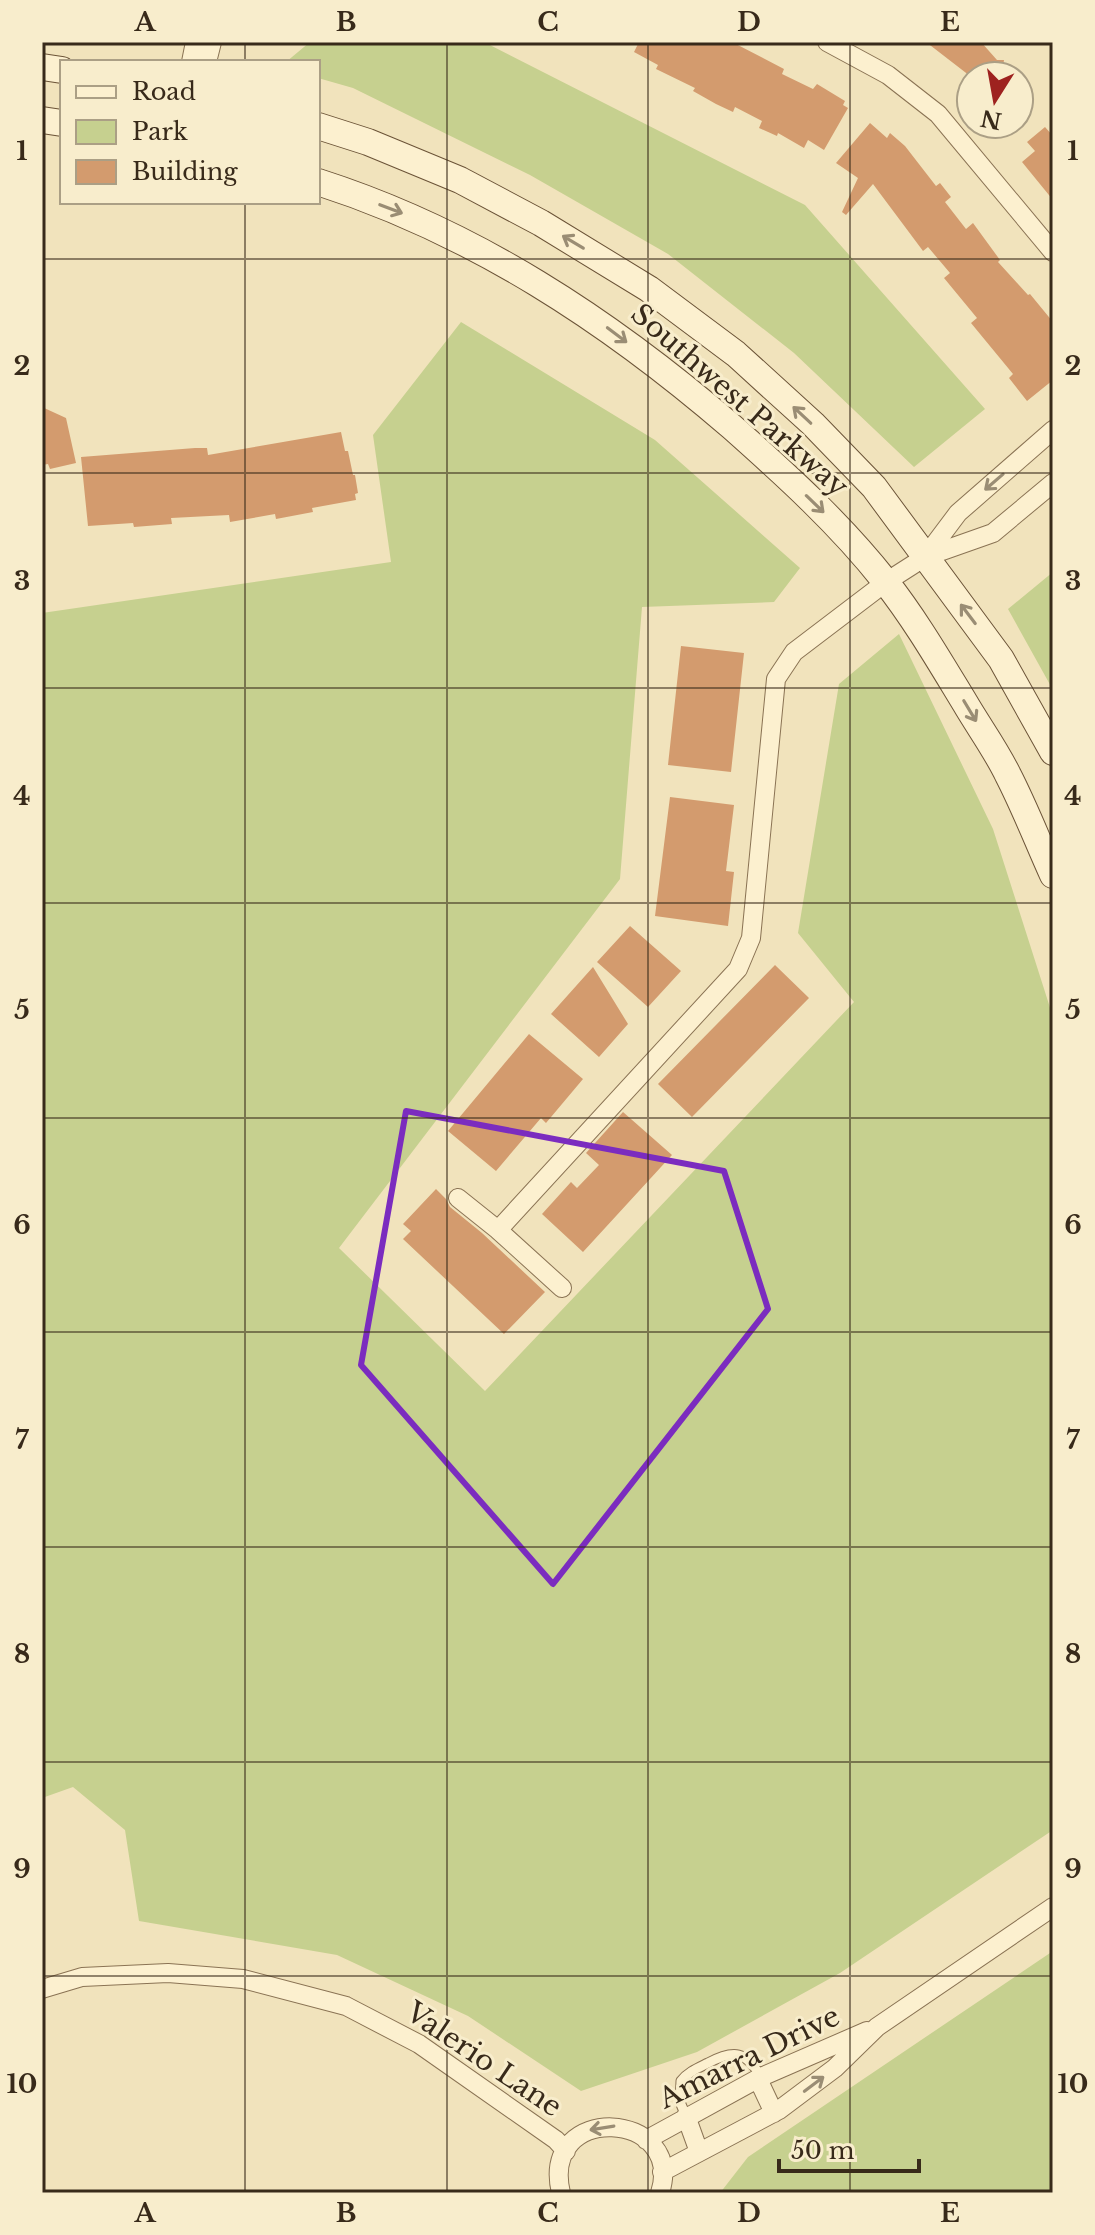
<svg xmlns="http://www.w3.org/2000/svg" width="1095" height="2235" font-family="'Libre Baskerville',serif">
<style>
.green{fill:#c6d08f}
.building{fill:#d39b6e}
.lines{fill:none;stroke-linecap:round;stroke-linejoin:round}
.lane-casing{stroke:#8a7354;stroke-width:11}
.street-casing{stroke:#8a7354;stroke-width:20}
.secondary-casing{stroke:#6b5337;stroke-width:28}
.lane{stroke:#fcf0cf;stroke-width:9}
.street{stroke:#fcf0cf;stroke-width:18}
.secondary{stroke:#fcf0cf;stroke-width:26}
.oneway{stroke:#9a8d74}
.marked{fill:none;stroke:#7b2cbf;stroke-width:6;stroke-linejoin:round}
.grid{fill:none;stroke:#382a1a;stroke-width:2;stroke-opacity:0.55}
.labels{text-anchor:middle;stroke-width:6;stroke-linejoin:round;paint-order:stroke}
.street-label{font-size:28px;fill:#382a1a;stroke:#f8edcc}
.neatline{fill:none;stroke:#382a1a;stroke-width:3}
.grid-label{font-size:26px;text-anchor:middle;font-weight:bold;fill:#382a1a}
</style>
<rect width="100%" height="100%" fill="#f1e3bc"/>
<path class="green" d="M310 42H484L805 205 985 409 914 467 794 353 668 254 530 175 353 88 318 78V62H286Z
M461 322 655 440 800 568 774 602 642 607 620 879 339 1248 485 1391 854 1002 798 933 839 684 899 634 993 829 1053 1017V1830L840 1973 697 2052 581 2091 468 2016 337 1955 139 1921 125 1830 73 1787 42 1798V613L391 562 373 435Z
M1053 572V690L1008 609Z
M1053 1951V2193H720L748 2157Z"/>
<path class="building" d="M639 42H732L784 69 782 74 813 89 817 84 845 101 843 105 848 108 824 150 808 140 804 148 778 133 777 136 759 128 762 121 735 107 733 112 716 104 693 91 695 88 656 69 658 65 634 52Z
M926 42H981L997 60H1004L1003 66 1012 76H970Z
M870 123 887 138 890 133 905 146 936 186 940 183 951 197 945 202 966 229 973 223 1000 260 998 262 1028 295 1030 294 1053 322V380L1027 401 1009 378 1013 374 971 323 977 318 944 278 950 273 928 247 923 251 873 184 846 215 842 212 858 178 836 163Z
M1045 127 1053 136V200L1022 162 1035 151 1027 142Z
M42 407 66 418 76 463 50 469 48 464 42 465Z
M341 432 345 451H348L353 475H355L358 493 355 494 356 500 312 508 313 512 276 519 275 514 230 522 229 515 171 518 172 524 134 527 133 523 88 526 81 457 195 448H207L208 455Z
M681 646 744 653 731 772 668 765Z
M670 797 734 805 726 871 734 872 728 926 655 916Z
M630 926 681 971 648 1007 597 962Z
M775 965 809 998 692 1117 658 1084Z
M593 967 628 1024 599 1057 551 1014Z
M529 1034 583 1079 546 1123 541 1118 496 1171 448 1131Z
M623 1112 672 1155 583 1252 542 1214 571 1182 577 1188 599 1165 586 1153Z
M436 1189 446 1199 450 1207 482 1233 545 1292 504 1334 403 1239 411 1231 403 1224Z"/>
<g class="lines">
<g class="lane-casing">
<path id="lane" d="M686 2116 680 2102 681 2081C688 2072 698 2068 708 2063 734 2049 746 2051 761 2077"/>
</g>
<g class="street-casing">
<path id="street" d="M827 42 888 75 938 114 1053 252
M191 62 195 42
M207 62 212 42
M925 557 958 513 1053 430
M458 1198 498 1230
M562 1288 498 1230 738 969 751 938 776 679 794 652 886 582 925 557 993 533 1053 483
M42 1989 82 1977 168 1973 243 1979 346 2006 419 2044 556 2140 566 2151
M758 2079 774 2113
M686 2116 699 2152
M646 2140 761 2077 867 2031
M662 2172 779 2110 835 2068 877 2027 1053 1907
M561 2193C539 2101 686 2110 660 2193"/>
</g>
<g class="secondary-casing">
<path id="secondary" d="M42 67 62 70
M42 120 62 123
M318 126 368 142 460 180 541 223 649 289 736 354 813 424 874 487 1001 659 1053 752
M318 182C474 232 609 321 732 427 786 475 840 524 885 581 915 619 940 662 965 703 979 727 996 750 1008 775 1025 808 1038 842 1053 875"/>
</g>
<use href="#lane" class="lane"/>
<use href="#street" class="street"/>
<use href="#secondary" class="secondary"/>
</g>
<defs><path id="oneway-shaft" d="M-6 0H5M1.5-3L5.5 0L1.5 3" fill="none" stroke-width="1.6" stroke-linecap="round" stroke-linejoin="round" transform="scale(2)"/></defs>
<g class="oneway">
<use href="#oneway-shaft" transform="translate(391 209) rotate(21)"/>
<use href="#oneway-shaft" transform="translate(573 242) rotate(-149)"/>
<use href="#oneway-shaft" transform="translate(617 335) rotate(37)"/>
<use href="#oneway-shaft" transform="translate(802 415) rotate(-137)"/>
<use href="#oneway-shaft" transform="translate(994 482) rotate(139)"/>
<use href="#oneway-shaft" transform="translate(815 504) rotate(44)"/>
<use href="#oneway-shaft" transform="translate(968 614) rotate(-127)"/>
<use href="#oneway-shaft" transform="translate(970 711) rotate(59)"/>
<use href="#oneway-shaft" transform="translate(814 2084) rotate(-37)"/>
<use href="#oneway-shaft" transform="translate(602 2128) rotate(171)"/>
</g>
<path class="marked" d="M406 1111 724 1171 768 1309 553 1584 361 1365Z"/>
<path class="grid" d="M245 42V62M447 42V2193M648 42V2193M850 42V2193M245 202V2193M42 259H1053M42 473H1053M42 688H1053M42 903H1053M42 1118H1053M42 1332H1053M42 1547H1053M42 1762H1053M42 1976H1053"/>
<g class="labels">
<g class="street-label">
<text transform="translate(740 400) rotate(41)" y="10">Southwest Parkway</text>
<text transform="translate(749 2057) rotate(-26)" y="10">Amarra Drive</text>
<text transform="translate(484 2059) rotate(34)" y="10">Valerio Lane</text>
</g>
</g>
<rect width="1095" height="2235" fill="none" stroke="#f8edcc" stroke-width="88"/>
<rect x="60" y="60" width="260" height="144" fill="#f8edcc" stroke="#ab9f85" stroke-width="2"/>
<rect x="76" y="86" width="40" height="12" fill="#fcf0cf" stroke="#ab9f85" stroke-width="2"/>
<text x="132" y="100" font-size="24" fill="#382a1a">Road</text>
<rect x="76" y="120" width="40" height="24" fill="#c6d08f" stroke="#ab9f85" stroke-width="2"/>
<text x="132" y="140" font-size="24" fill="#382a1a">Park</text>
<rect x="76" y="160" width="40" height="24" fill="#d39b6e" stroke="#ab9f85" stroke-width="2"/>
<text x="132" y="180" font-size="24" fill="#382a1a">Building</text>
<g transform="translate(995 100) rotate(191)"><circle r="38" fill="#f8edcc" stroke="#ab9f85" stroke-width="2"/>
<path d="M0-6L14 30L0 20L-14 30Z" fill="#9e221f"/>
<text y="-12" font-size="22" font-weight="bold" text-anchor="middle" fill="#382a1a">N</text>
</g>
<path d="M779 2159v12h140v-12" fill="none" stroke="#382a1a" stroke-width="4"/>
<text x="791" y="2159" font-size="24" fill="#382a1a" stroke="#f8edcc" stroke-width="6" paint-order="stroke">50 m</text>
<rect x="44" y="44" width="1007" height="2147" class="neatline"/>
<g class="grid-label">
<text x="145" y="31">A</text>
<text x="346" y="31">B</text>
<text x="548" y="31">C</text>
<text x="749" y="31">D</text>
<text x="950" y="31">E</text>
<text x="22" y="160">1</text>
<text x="1073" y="160">1</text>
<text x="22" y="375">2</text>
<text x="1073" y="375">2</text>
<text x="22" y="590">3</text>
<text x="1073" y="590">3</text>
<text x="22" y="805">4</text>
<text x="1073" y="805">4</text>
<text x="22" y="1019">5</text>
<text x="1073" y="1019">5</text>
<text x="22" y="1234">6</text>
<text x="1073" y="1234">6</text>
<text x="22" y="1449">7</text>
<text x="1073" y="1449">7</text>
<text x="22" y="1663">8</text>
<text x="1073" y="1663">8</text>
<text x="22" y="1878">9</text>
<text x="1073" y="1878">9</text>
<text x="22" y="2093">10</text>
<text x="1073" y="2093">10</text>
<text x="145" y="2222">A</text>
<text x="346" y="2222">B</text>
<text x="548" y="2222">C</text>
<text x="749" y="2222">D</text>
<text x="950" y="2222">E</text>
</g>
</svg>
